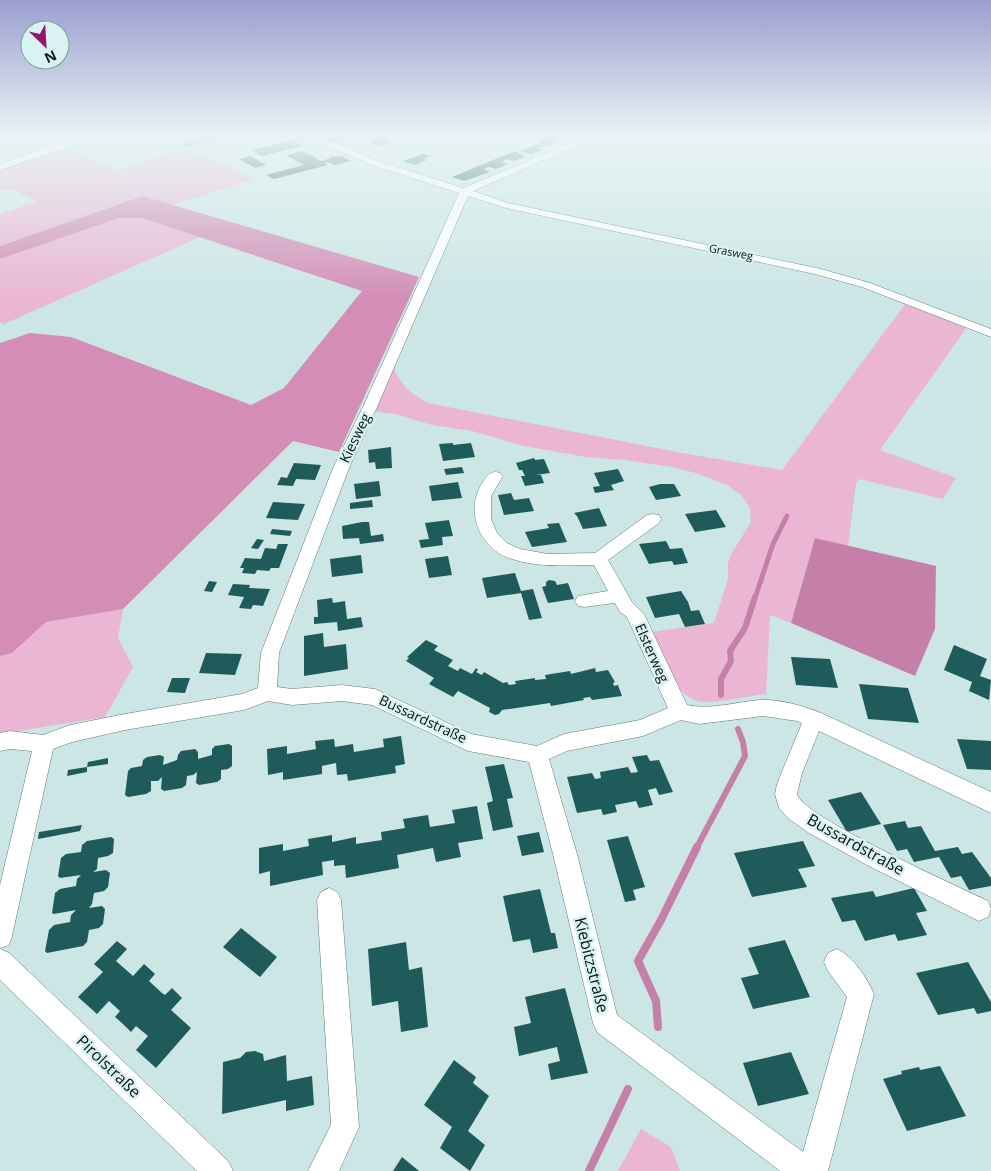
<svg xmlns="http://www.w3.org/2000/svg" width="991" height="1171" font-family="'Open Sans',sans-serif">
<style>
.green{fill:#eab6d4}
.forest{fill:#d38db7}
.water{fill:#c580aa}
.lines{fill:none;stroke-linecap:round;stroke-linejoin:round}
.stream-far2{stroke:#c580aa;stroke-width:5}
.stream-far1{stroke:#c580aa;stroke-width:6}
.stream{stroke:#c580aa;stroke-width:8}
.building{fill:#1f5b5a}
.minor-casing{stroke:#627b7a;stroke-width:1}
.minor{fill:#fff;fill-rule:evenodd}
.labels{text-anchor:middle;stroke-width:5;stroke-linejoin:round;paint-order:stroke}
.far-street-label{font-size:11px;fill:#0a1413;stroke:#d8f3f2}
.street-label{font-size:14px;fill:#0a1413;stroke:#d8f3f2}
.near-street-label{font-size:16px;fill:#0a1413;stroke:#d8f3f2}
</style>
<rect width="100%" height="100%" fill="#cbe6e5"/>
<path class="green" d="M63 147 117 171 185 148 255 179 172 205 141 196 0 246V214L38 201 8 188 0 191V171Z
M119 218H143L200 237 4 324 0 322V259Z
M906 303 967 327 880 450 956 478 943 499 859 479 856 483 848 546 815 538 791 623 770 615 766 694C746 696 725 702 705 702 674 702 663 656 652 632L714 623 728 579V563L732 553 751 522 750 509 742 496 727 485 696 473 672 467 625 460 586 457 524 446 472 431 432 425 395 414 372 411 393 366C401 385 410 394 428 403L682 453 782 470Z
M123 609 118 638 133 667 105 717 0 734V656L12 653 46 622Z
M641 1129 671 1147 680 1171H618Z"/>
<path class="forest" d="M142 196 419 277 339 452 293 441 123 609 46 622 12 653 0 656V343L30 333 71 337 251 405 284 388 362 291 142 218H119L0 259V246Z"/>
<path class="water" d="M815 538 936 566 935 629 915 676 791 623Z"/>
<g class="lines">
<path class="stream-far2" d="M755 598 773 544 787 516"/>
<path class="stream-far1" d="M721 695V679L731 661 730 651 745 628 755 597
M696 849 745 756 743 742 738 729"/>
<path class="stream" d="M658 1027 656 1001 638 961 661 920 697 847
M589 1171 628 1089"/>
</g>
<path class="building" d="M200 136H219L188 147 182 145 203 139 197 137Z
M333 136H344L350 138 335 142 326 138Z
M553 136 559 138 555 140 559 141 548 146 537 143Z
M383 137 393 142 378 146 369 140Z
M293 140 303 146 261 156 251 150Z
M537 144 544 146 538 148 542 150 531 154 520 151Z
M303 151 321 161 331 158 329 157 341 156 351 161 335 165 328 162 325 163 328 165 274 179 266 175 304 165 286 155Z
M515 151 525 157 514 161 507 159 501 162 508 164 496 169 489 167 483 169 490 172 464 181 452 177Z
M423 154 430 156 423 159 427 160 414 165 403 161Z
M251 156 266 165 255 168 239 159Z
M453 443V445L471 443 475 457 443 461 439 444Z
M391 447 392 468 376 469 375 462 369 463 368 450Z
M534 458 535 460 544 459 550 473 536 475H541L544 483 525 486 521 476H525L522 470H519L516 463Z
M294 463 321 465 315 480 296 479 293 486 277 485 281 477 287 478Z
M462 467 464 473 446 475 444 469Z
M618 469 624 481 611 485 614 490 595 493 593 487 600 486 594 473Z
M379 481 381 496 356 499 354 484Z
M458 482 462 498 432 501 429 486Z
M660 484H674L681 496 656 500 649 487Z
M511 493 514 500 529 498 534 511 504 515 498 495Z
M372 500 373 507 350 509V503Z
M273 502 305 504 298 520 266 518Z
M599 508 607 526 583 529 577 516 574 513Z
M716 510 726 527 695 532 685 514Z
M449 520 453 536 442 537 443 545 421 548 419 540 429 539 425 523Z
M362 522H369L371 536 383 534 384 541 360 544 359 538 343 539 342 526Z
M559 523 567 542 532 547 525 532 549 528 547 524Z
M272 529 292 531 290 536 270 534Z
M257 539 264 540 258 549 251 548Z
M666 541 670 549 682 548 688 563 674 565 672 561 662 562 649 564 639 544Z
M278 544H288L279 568H271L269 571 257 570 255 574 242 573 244 568H240L245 558 261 559 265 548 276 549Z
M361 555 363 573 332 577 330 559Z
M448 556 452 575 429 578 425 559Z
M515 573 521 591 533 589 542 618 529 620 521 593 487 598 482 578Z
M549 580 555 581 557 585 568 583 574 599 548 603 542 587 546 586V582Z
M209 581 217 582 212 592 204 591Z
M233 584 250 585 249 588 270 589 263 606 253 605 251 609 239 608 244 597 228 595Z
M681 591 688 602 691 611 699 610 705 624 685 627 679 614 655 618 646 597Z
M332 598 333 603 345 601 347 619 361 617 363 627 338 631 337 622 314 624V617H318L317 600Z
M323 633 324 647 346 644 348 669 304 676V636Z
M426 640 438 646 434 650 453 660 448 666 458 671 460 668 472 674 476 668 478 670 476 672 482 675 484 672 503 683 507 682 509 685 516 684 515 681 535 678V680L546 679 545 675 570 671 571 674 595 668 596 672 608 670 615 682 613 683 614 686 618 685 622 696 592 700 590 697 583 698 584 700 551 706 550 703 502 710 499 714 495 715 489 712 490 708 458 691 453 697 429 684 434 678 406 661 409 658 407 657Z
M954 645 987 659 980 676 991 680 989 700 969 691 972 682 944 670Z
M206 653 242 654 235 675 199 673Z
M791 657 830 659 838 688 796 685Z
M172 678H190L185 693 167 692Z
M859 684 908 688 919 723 868 719Z
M401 736 405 764 395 766 396 773 348 781 347 774 337 775 336 763 322 766V774L283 780V772L268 775 267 749 287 746V754L316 749 315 741 334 739 335 747 353 744 354 752 384 747 383 739Z
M957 739 991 741V770L967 769Z
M229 744 232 746V766L228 769 221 770V779L217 782 199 785 196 783 197 772 193 775 187 776 186 785 182 788 164 791 161 789 162 777 158 781H151V791L146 794 128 797 125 795 128 771 131 768 142 766 143 760 147 757 160 755 164 757 163 765 177 760 178 755 181 751 195 749 198 752V759L212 755V749L215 746Z
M647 755 650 761 659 760 673 792 659 795 656 788 648 790 653 805 639 808 636 801 615 805 617 812 603 815 601 809 577 813 567 777 592 773 595 779 601 778 600 772 628 767 631 773 638 772 632 757Z
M108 758V764L87 767 88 762Z
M504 764 513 798 507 799 513 827 493 831 487 803 493 801 485 767Z
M87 767V772L67 776 68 770Z
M861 792 881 824 847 832 828 800Z
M477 806 483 839 458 843 461 857 436 862 433 848 397 855 399 868 346 878 345 865 334 866V860L322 862 323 875 270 886V871L259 874V848L283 844V851L309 846 308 839 332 835V842L356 837V844L382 840 381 832 405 828 403 819 428 815 430 827 455 823 452 810Z
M905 821 908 828 921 826 935 851 958 847 962 854 972 852 991 878V886L969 890 961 876 951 878 939 857 914 862 907 849 897 851 883 825Z
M82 825 80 831 38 839 39 832Z
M539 832 544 852 522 856 517 836Z
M628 836 645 887 633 890 636 900 625 902 607 840Z
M111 837 114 839 113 853 108 856 98 858 97 869 93 872 106 870 110 873 108 887 104 891 94 893 92 904 89 908 102 906 105 909 103 924 99 928 89 930 87 942 83 946 47 953 45 951 49 930 54 925 70 922 71 915 76 910 54 914 52 913 55 893 60 889 76 886 77 879 81 875 60 878 58 876 61 858 66 854 81 852 82 845 87 841Z
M803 841 815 866 798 869 807 887 752 897 734 853Z
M914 888 927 911 916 913 927 935 898 941 895 934 865 941 855 920 842 922 831 898 873 891 876 897Z
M540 889 551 933H555L558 948 533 953 530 939 513 942 503 896Z
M241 928 277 957 260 977 223 947Z
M785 940 810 997 753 1009 741 978 759 974 748 948Z
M117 941 127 949 116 961 133 976 144 964 155 974 149 981 162 993 165 995 172 988 182 998 171 1010 191 1028 156 1068 136 1050 148 1036 136 1026 131 1032 123 1024 115 1017 120 1011 109 1001 97 1014 78 997 103 972 94 964Z
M406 942 409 970 422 967 428 1027 401 1032 398 1001 372 1006 368 949Z
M968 962 991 1002V1011L977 1014 974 1008 938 1015 916 973Z
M565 988 588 1073 551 1080 548 1064 560 1061 557 1047 519 1056 514 1027 531 1023 525 997Z
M255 1051 263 1054 264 1061 286 1055 287 1081 312 1076 314 1105 286 1111V1100L222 1114 223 1062 240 1058 246 1052Z
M791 1052 809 1094 758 1106 743 1063Z
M454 1060 476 1077 473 1083 489 1096 468 1131 485 1145 470 1171 440 1148 452 1127 424 1105Z
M940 1066 966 1116 907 1131 883 1079 902 1074 901 1071 919 1067 920 1070Z
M402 1157 419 1171H393Z"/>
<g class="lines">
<g class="minor-casing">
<path id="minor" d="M88 136H101L0 170V164L55 144Z
M307 136H318L375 160 463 188 588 136H599L473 191 508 203 821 269 870 283 991 329V337L862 287 815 274 506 208 468 196 377 407 349 468 279 653 277 687 292 689 342 685 375 689 471 734 537 746 564 734 640 720 668 708 627 617 620 612 615 603 584 607 578 606 575 601 578 596 608 591 594 565C566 565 536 568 509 558 479 547 464 510 483 482 488 475 491 470 500 473L503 476 491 496V519L497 533 507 543 520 549 548 554 595 553 647 515 653 514 659 515 661 519 659 523 608 560 632 602 644 614 687 705C711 710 736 702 760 700 781 699 803 706 821 713L991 792V813L819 731 802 773 797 794C801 816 959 887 988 901L991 909 988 917 979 921 867 865 809 833 789 819 779 808 775 794 777 784 802 723 797 721 763 716 699 724 681 720 643 736 567 751 549 759 577 854 617 1015 803 1152 847 997 828 971 824 962 828 953 837 949C853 956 867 978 874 994L828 1171H780L597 1032 593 1023 553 854 529 762 468 751 372 705 342 701 292 705 268 701 244 710 125 730 72 742 53 749 12 936 9 945 0 948V885L32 751 10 749 0 751V733L10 731 43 735 70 725 125 714 242 694 258 688 261 653 333 468 363 407 459 193 369 164Z
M329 888 337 892 341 900 359 1127 339 1171H308L331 1125 317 900 321 892Z
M0 949 9 953 228 1161 233 1171H197L0 980Z"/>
</g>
<use href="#minor" class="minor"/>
</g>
<linearGradient id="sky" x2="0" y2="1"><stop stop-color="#9a9fcf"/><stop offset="0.45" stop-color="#e8f4f3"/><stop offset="1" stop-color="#e8f4f3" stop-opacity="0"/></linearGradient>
<rect width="991" height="300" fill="url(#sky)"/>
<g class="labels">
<g class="far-street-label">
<text transform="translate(731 252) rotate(11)" y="4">Grasweg</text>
</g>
<g class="street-label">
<text transform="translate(355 438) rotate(-64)" y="5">Kiesweg</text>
<text transform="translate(652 653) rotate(66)" y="5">Elsterweg</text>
<text transform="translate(423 719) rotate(25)" y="5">Bussardstraße</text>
</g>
<g class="near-street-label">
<text transform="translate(856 844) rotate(29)" y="6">Bussardstraße</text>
<text transform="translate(592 965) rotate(76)" y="6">Kiebitzstraße</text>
<text transform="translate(109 1066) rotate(44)" y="6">Pirolstraße</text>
</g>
</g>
<g transform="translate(45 45) rotate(155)"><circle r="24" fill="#d8f3f2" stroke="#869a99"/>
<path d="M0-4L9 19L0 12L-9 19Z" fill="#931570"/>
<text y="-8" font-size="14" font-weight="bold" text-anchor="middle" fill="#0a1413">N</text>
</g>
</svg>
